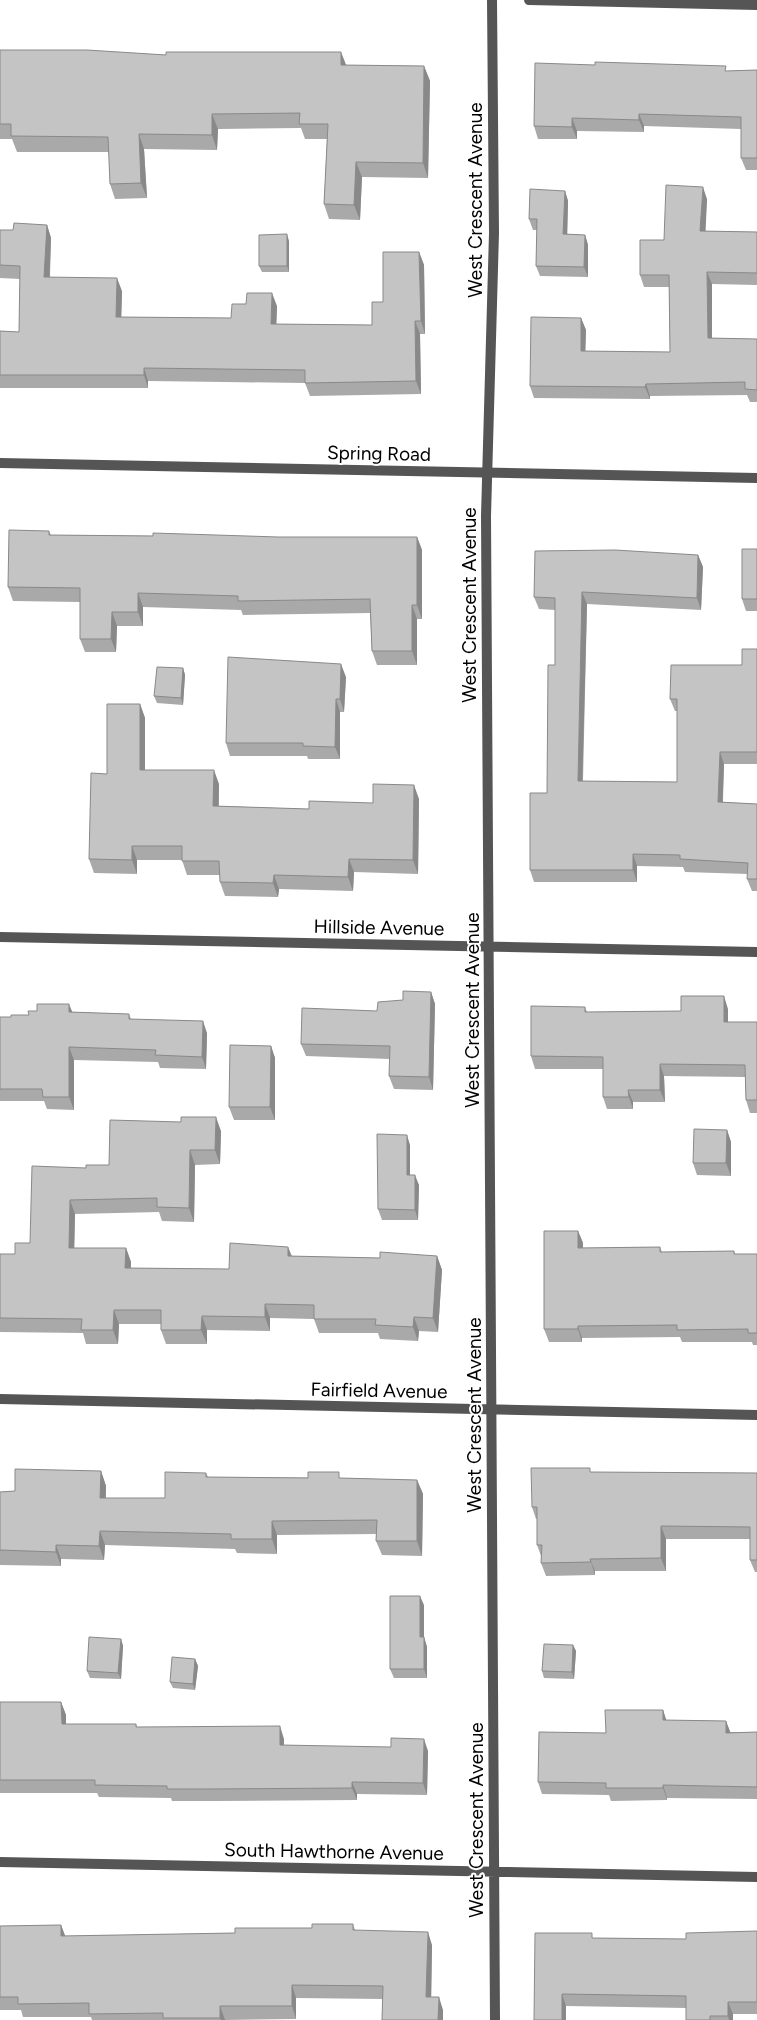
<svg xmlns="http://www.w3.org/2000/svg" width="757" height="2020" font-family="Figtree,sans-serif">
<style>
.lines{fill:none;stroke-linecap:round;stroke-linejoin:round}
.minor{stroke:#555;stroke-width:10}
.tertiary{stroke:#555;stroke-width:10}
.wall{fill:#a9a9a9}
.shaded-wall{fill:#898989}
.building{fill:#c4c4c4;stroke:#898989}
.labels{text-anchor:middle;stroke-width:4;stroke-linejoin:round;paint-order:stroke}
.street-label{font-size:19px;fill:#000;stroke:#fff}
</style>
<rect width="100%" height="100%" fill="#fff"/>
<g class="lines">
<path class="minor" d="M492 0 494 233 486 516 495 2020
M529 0 757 5
M0 937 757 952
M0 1399 757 1415
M0 1862 757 1877"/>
<path class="tertiary" d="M0 463 757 478"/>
</g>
<path class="wall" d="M0 50 346 65 424 66 430 81 428 178 362 177 360 220 329 219 324 204 327 139H305L301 128 218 129 217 150 144 149 147 198 115 199 110 184 109 152H17L12 139H0Z
M757 70V170H746L741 158V129L644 126V132L577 131V139H538L534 126 727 71Z
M565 191 568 201 567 234 585 235 588 245V277L540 276 536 266 537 230H533L529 219Z
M707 199 705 231 757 232V285L712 284V338L757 339V402H750L747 395 650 396V399L534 398 530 386 581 318 586 330 585 351 670 352 669 287H644L640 275 664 240Z
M47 225 51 238 50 277 122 291 121 317 231 318 277 306 276 324 372 325 383 302 419 252 424 265 425 334H420L421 394 310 396 305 383 225 382 148 381V388H0V331L19 332 20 279 0 278V230H13Z
M289 241V272H262L259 266Z
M49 531 51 535 278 537H417L422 550V619H417V665H377L372 651 370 613 243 615 241 610 143 607V626H117L116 652H85L80 639V602L13 601 8 587Z
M757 549V611H746L742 599Z
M698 555 703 567 701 610 587 604 583 781 677 782V711H675L670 699 742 665 757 649V764H724L723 802 757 804V891H752L747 879 748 874 685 872 683 867 637 866V882H534L530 870 547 793 555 665V610L539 609 534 597Z
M183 668 185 675 183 705 157 703 154 696Z
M346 677 344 712H340V759H308L307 756H230L226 743Z
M140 704 145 718V770L219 784V806L309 809 419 799 418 874 354 872 353 891 279 889 278 897 225 896 220 882V875H187L182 860H137V874L94 873 89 859 107 774Z
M431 992 435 1004 433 1090 394 1089 389 1076 390 1059 306 1056 301 1044 403 1000Z
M585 1007 587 1012 681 1011 728 1009V1022H757V1113H750L746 1100 745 1077 664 1076 665 1102H633V1109H607L603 1097V1069H535L531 1056Z
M72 1012 129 1014 131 1019 207 1033 206 1069 160 1068 158 1062 74 1060V1110L47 1109 44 1101H0V1017H11L29 1015Z
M271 1046 275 1058V1120H234L229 1107Z
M727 1130 731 1142V1176L697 1175 693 1163Z
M221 1131 220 1164 195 1165 194 1222 162 1221 159 1212 75 1214 74 1248H126L131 1262V1268L229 1269 288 1247 292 1256 380 1258 437 1256 442 1270 438 1332 419 1331 418 1341 380 1339 378 1333H319L314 1319 270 1318V1331L207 1330V1344H166L161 1330V1324H119L118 1344H86L83 1333 0 1332V1254H15L30 1243 86 1168 109 1165Z
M410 1145V1175L419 1185 418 1220H382L378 1209Z
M578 1231 583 1243V1248L660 1247 662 1252 734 1251 735 1254H757V1345H753L752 1342H682L680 1337 582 1338V1342H549L544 1329Z
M101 1471 106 1486V1498H165L206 1473 208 1477 341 1478 417 1480 423 1494 422 1556 382 1555 376 1541V1534L277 1535V1554L237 1553 235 1549 105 1545 104 1560 61 1559V1566L0 1565V1492L15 1491Z
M591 1472 757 1473V1572H755L750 1560V1539H666V1571H595V1575L546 1576 541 1563V1556L537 1545V1519H536L532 1507Z
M424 1605V1637L427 1647V1678H394L390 1669Z
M121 1639 123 1646 121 1679 90 1678 87 1671Z
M573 1645 576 1651 574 1679 544 1678 542 1671Z
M195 1659 198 1666 195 1690 173 1688 170 1682Z
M0 1702H61L66 1715V1724H136L137 1727 284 1739V1745L428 1751 427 1795 357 1794V1800L213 1801H172L171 1798 99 1797 97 1793H0Z
M663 1710 666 1720 726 1721 730 1732H757V1799L667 1798V1800L611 1801 609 1795 542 1794 538 1782 606 1733Z
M353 1924 355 1930 432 1945 431 1997 443 2010V2020H382L383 1999 296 1998V2019L225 2020H92L91 2017H23L21 2010H0V1926L61 1925 65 1936 235 1933 312 1928Z
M757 1931V2014H733V2020H686V2008L566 2006V2020H534L594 1938 686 1939Z"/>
<path class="shaded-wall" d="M341 52 347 67 341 65Z
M424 66 430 81 428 178 423 163Z
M212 114 218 129 217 150 212 135Z
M639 114 644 126V132L639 120Z
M572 118 577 131V139L572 127Z
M139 134 144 149 147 198 141 183Z
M356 162 362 177 360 220 354 205Z
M703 187 707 199 705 243 700 231Z
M565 191 568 201 567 245 563 234Z
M47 225 51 238 49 290 44 277Z
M287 234 289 241V272L287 266Z
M585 235 588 245V277L584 267Z
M419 252 424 265 425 334 421 321Z
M707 272 712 284V350L708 338Z
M117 278 122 291 121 330 116 317Z
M272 293 277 306 276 337 271 324Z
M581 318 586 330 585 364 581 351Z
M415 321 420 334 421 394 416 381Z
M144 368 148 381V388L144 375Z
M646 384 650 396V399L645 387Z
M417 537 422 550V619L417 605Z
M698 555 703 567 701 610 697 598Z
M582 592 587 604 582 793 578 781Z
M138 593 143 607V626L138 612Z
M412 605 417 619V665L412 651Z
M112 612 117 626 116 652 111 639Z
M341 664 346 677 344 712 340 699Z
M183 668 185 675 183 705 181 698Z
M336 699 340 712V759L335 747Z
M140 704 145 718V783L140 770Z
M720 752 724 764 722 814 718 802Z
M214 770 219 784 218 819 213 806Z
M414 785 419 799 418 874 413 860Z
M132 846 137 860V874L132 860Z
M633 854 637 866V882L633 870Z
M349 859 354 872 353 891 348 877Z
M274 875 279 889 278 897 273 883Z
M431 992 435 1004 433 1090 429 1077Z
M724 996 728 1009V1035L724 1022Z
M69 1004 74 1016 69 1012Z
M203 1021 207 1033 206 1069 202 1057Z
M271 1046 275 1058V1120L270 1107Z
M69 1047 74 1060V1110L69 1097Z
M660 1064 664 1076 665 1102 660 1090Z
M628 1090 633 1102V1109L629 1097Z
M216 1117 221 1131 220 1164 215 1150Z
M727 1130 731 1142V1176L726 1163Z
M407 1135 410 1145V1185L407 1175Z
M190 1150 195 1165 194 1222 189 1208Z
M415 1175 419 1185 418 1220 415 1210Z
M70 1200 75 1214 74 1262 69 1248Z
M578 1231 583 1243 582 1260 578 1248Z
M288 1247 293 1261 288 1256Z
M126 1248 131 1262 130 1282 125 1268Z
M437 1256 442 1270 438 1332 433 1318Z
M265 1304 270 1318V1331L265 1317Z
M114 1310 119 1324 118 1344 113 1330Z
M202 1316 207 1330V1344L201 1330Z
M414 1317 419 1331 418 1341 413 1327Z
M578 1326 582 1338V1342L578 1329Z
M101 1471 106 1486 105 1512 100 1498Z
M417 1480 423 1494 422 1556 417 1541Z
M272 1521 277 1535V1554L272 1539Z
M661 1526 666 1539V1571L661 1558Z
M100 1531 105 1545 104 1560 99 1546Z
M56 1545 61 1559V1566L56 1552Z
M590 1559 595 1571V1575L591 1562Z
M420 1596 424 1605V1647L420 1637Z
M424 1637 427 1647V1678L424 1669Z
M121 1639 123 1646 121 1679 118 1673Z
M573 1645 576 1651 574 1679 572 1672Z
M195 1659 198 1666 195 1690 193 1684Z
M61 1702 66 1715V1736L62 1724Z
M663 1710 667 1722 663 1720Z
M726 1721 731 1734 726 1733Z
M280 1726 284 1739V1757L280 1745Z
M424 1739 428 1751 427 1795 423 1783Z
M352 1782 357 1794V1800L352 1788Z
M663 1785 667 1798V1800L663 1788Z
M61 1925 66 1938 61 1936Z
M428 1932 432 1945 431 2010 426 1997Z
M292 1985 296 1998V2019L292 2006Z
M562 1994 566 2006V2020H562Z
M439 1997 443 2010V2020H438Z
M728 2002 733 2014V2020H729L728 2016Z
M220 2006 225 2020H221L220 2018Z"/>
<path class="building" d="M0 50H87L166 55V52H341V65L424 66 423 163 356 162 354 205 324 204 328 124H299L300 113 212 114V135L139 134 141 183 110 184 108 137 11 136V124H0Z
M595 62 726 66 725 71 757 70V158H741V117L639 114V120L572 118V127L534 126 535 63 595 65Z
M666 185 703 187 700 231 757 232V273L707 272 708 338 757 339V390L745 389V382L646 384 645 387 530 386 531 317 581 318V351L670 352 669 275H640V240H664Z
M530 189 565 191 563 234 585 235 584 267 536 266 537 219H529Z
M14 223 47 225 44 277 117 278 116 317 231 318 232 304H246L247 293H272L271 324 372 325V302H383V252H419L421 321H415L416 381 305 383V370L220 369 144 368V375H0V331L19 332 20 266 0 265V230H13Z
M287 234V266H259V235Z
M9 530 49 531V535L153 536V533L278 537H417V605H412V651H372L370 599 238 601V596L138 593V612H112L111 639H80V588L8 587Z
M742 549H757V599H742Z
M615 550 698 555 697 598 582 592 578 781 677 782V699H670L671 665H742V649H757V752H720L718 802 757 804V879H747L748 863 680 859V855L633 854V870H530V793H547L548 665H555V598L534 597 535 551Z
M228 657 341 664 340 699H336L335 747 303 746V743H226Z
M157 667 183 668 181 698 154 696Z
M107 704H140V770H214L213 806 309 809V801L373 803V784L414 785 413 860 349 859 348 877 274 875 273 883 220 882 219 861H182V846H132V860L89 859 91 773 107 774Z
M403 991 431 992 429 1077 389 1076 390 1046 301 1044 302 1008 377 1011 378 1002 403 1000Z
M681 996H724V1022H757V1100H746L745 1065 660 1064V1090H628L629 1097H603V1057L531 1056V1006L585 1007V1012L681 1011Z
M37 1004H69V1012L129 1014V1019L203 1021 202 1057 155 1055 156 1050 69 1047V1097H43L42 1089H0V1017H11V1015H29L28 1011H37Z
M230 1045 271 1046 270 1107H229Z
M181 1117H216L215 1150H190L189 1208 157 1207V1198L70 1200 69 1248H126L125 1268 229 1269 230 1243 288 1247V1256L380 1258V1252L437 1256 433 1318 414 1317 413 1327 375 1325 376 1319H314V1305L265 1304V1317L202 1316 201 1330H161V1310H114L113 1330H81L82 1319 0 1318V1254H15V1243H30L32 1166 86 1168V1165H109L110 1120 181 1122Z
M694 1129 727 1130 726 1163H693Z
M377 1134 407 1135V1175H415V1210L378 1209Z
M544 1231H578V1248L660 1247V1252L734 1251V1254H757V1333H748V1329L677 1330V1325L578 1326V1329H544Z
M531 1468H590V1472L757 1473V1560H750V1527L661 1526V1558L590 1559 591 1562 541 1563 542 1545H537V1507H532Z
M15 1469 101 1471 100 1498H165V1472L206 1473V1477L308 1478V1472H339V1478L417 1480V1541H376L377 1520 272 1521V1539H231V1534L100 1531 99 1546 56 1545V1552L0 1550V1492L15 1491Z
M390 1596H420V1637H424V1669H390Z
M89 1637 121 1639 118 1673 87 1671Z
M544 1644 573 1645 572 1672 542 1671Z
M172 1657 195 1659 193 1684 170 1682Z
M0 1702H61L62 1724H136V1727L280 1726V1745L391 1747V1738L424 1739 423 1783 352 1782V1788L208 1789H167V1786L95 1785V1780H0Z
M605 1710H663V1720L726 1721V1733L757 1732V1787L663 1785V1788H606V1783L538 1782 539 1732 606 1733Z
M312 1924H353V1930L428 1932 426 1997H439L438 2020H382L383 1986 292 1985V2006H220V2018H163V2013L89 2014V2003L18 2004V1997H0V1926L61 1925V1936L235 1933V1928H312Z
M757 1931V2002H728V2016H710V2020H686V1996L562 1994V2020H534L535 1933H592V1938L686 1939V1933Z"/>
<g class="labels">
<g class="street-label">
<text transform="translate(475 200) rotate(-90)" y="7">West Crescent Avenue</text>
<text transform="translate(379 453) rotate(1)" y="7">Spring Road</text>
<text transform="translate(469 605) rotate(-90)" y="7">West Crescent Avenue</text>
<text transform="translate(379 927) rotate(1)" y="7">Hillside Avenue</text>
<text transform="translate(472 1010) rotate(-90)" y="7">West Crescent Avenue</text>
<text transform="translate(379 1390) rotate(1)" y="7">Fairfield Avenue</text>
<text transform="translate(474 1415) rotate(-90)" y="7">West Crescent Avenue</text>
<text transform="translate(476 1820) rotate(-90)" y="7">West Crescent Avenue</text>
<text transform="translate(334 1851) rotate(1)" y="7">South Hawthorne Avenue</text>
</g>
</g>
</svg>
